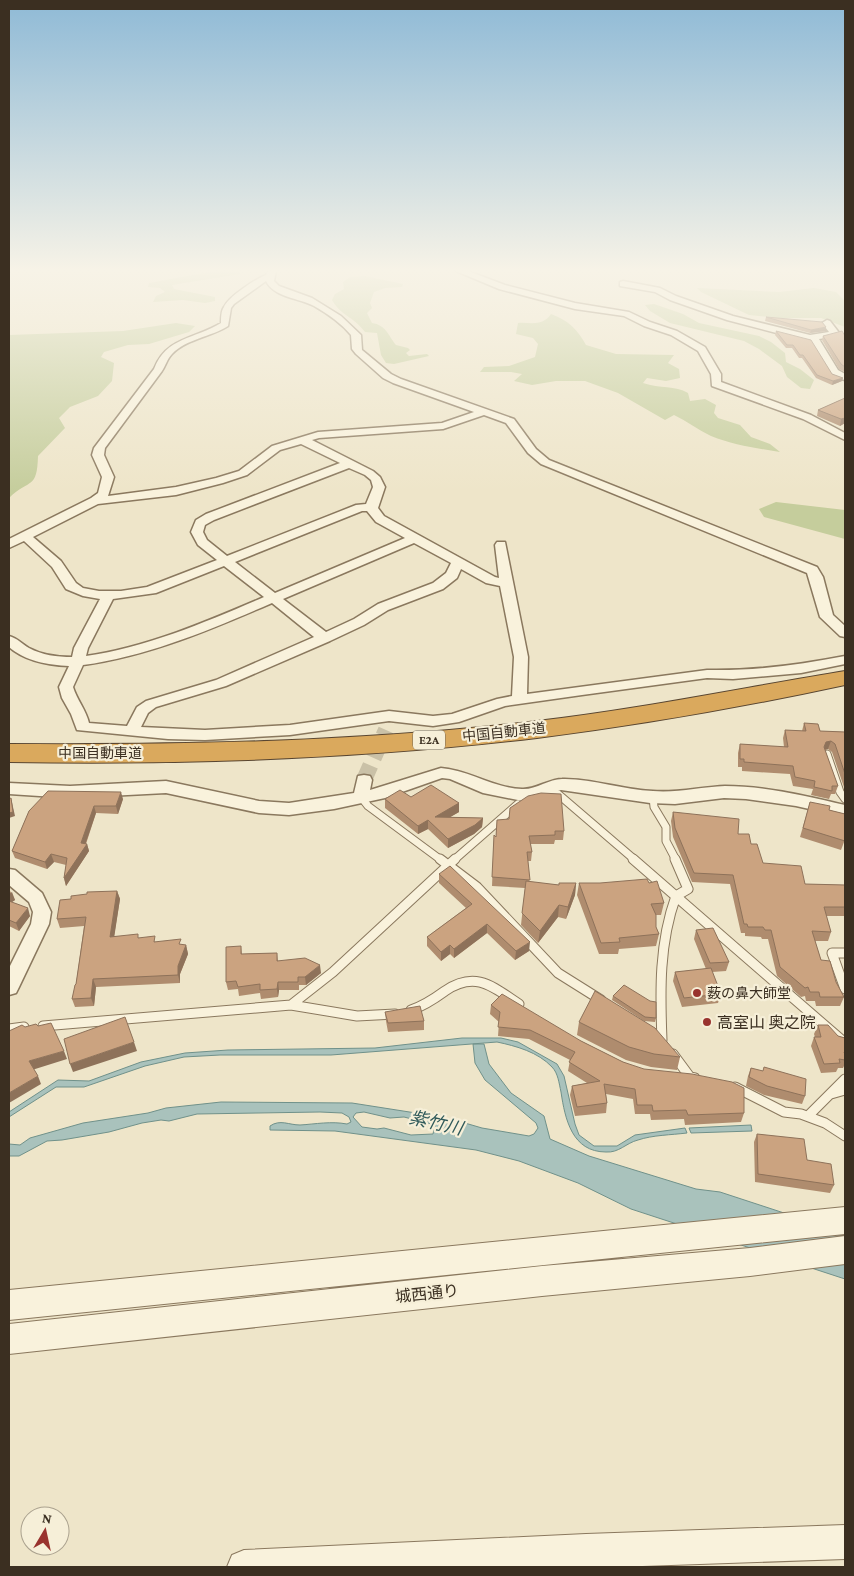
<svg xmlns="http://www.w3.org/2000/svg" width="854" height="1576" font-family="'Crimson Pro','Noto Sans JP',serif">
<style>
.green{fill:#c5cd9c}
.water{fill:#a9c2bc;stroke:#70918a;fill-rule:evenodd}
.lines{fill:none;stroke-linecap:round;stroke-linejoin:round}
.minor-tunnel{stroke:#cac1a7;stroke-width:16;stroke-dasharray:16 8;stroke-linecap:butt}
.service-far1-casing{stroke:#8a785e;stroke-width:9}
.service-casing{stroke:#8a785e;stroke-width:11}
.minor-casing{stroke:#8a785e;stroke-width:3}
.tertiary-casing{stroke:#8a785e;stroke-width:2}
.motorway-casing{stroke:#594631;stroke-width:2}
.service-far1{stroke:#f9f2dc;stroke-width:7}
.service{stroke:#f9f2dc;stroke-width:9}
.minor{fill:#f9f2dc;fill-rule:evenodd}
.tertiary{fill:#f9f2dc;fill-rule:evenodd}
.motorway{fill:#daa95d;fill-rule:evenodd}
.wall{fill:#af8c6e}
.shaded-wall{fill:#8e725a}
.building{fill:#cba380;stroke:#8e725a}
.poi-dot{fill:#99332e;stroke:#f6efd8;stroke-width:2}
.labels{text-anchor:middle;stroke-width:4.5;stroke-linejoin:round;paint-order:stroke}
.shield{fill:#f6efd8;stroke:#736958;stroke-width:1}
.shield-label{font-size:12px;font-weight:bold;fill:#3b2f21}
.street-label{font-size:14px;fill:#3b2f21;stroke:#f6efd8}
.poi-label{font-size:14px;fill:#3b2f21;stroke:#f6efd8;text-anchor:start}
.near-poi-label{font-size:16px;fill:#3b2f21;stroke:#f6efd8;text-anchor:start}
.near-street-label{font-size:16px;fill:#3b2f21;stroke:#f6efd8}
.near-water-label{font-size:18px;font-style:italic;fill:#305a5a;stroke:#f6efd8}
</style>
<rect width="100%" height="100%" fill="#eee5c9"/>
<path class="green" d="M215 271H240V274L172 285 174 289 215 297V301L205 303 183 300 153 302 156 296 165 292 160 288 148 287 149 283Z
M365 276 403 284 402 287 385 288 374 292 370 303 372 308 367 313 372 323C386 325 388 335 396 345L408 348 410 350 406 353 409 356 427 354 429 356 394 364 386 363 381 355 377 333 365 332C353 316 341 316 332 300L335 294 344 289 343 282 350 277Z
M697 288 779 292 814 288 836 292 845 301V327L821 318H778L749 315 701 292Z
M654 304 683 314 699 323 759 336 771 342 785 353 786 362 800 369 814 380 810 389 801 388 787 377 782 366 759 349 744 341 670 323 650 311 645 305Z
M551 314C568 320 577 329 586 345L616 354 674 355 668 363 679 369 680 378 666 381 647 378 643 383C660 389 675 385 688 393L690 401 705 399 716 405 714 413 718 418 740 425 751 437 770 444 780 452C756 448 733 445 711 436 698 430 687 421 674 415L665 420 618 393 585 381H556L532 385 514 381 522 374 511 372H480L484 367 509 366 535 357 538 344 533 338 516 334 518 323C531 322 542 327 551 314Z
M176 323 195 326 189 332 149 344 128 345 104 352 101 357 114 363 112 381 98 396 70 407 59 418 65 428 38 456C37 490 30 478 9 498V335L123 331Z
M776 502 845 510V539L764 517 759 509Z"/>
<path class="water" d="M462 1038H501L518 1042 557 1064 564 1076 575 1124 579 1135 594 1146H617L635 1135 685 1128 687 1133C671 1135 653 1135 638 1140 626 1143 619 1153 606 1152 572 1152 565 1119 561 1092 559 1083 558 1073 552 1067 538 1052 516 1046 497 1042L331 1055H220L184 1057 145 1066 84 1087H56L9 1117V1112L58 1080 89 1081 141 1062 185 1053 228 1050 375 1048Z
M473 1044H484L489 1064 511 1093 544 1116 550 1139 589 1156 696 1189 720 1192 845 1233V1279L631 1209 578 1183 519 1161 476 1150 335 1131 270 1130V1126C280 1119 289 1125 300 1125 316 1124 331 1121 347 1124L351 1122 349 1117 342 1113 320 1112 197 1114 169 1121 161 1120 142 1123 109 1132 62 1140 47 1141 19 1156H9V1144L20 1145 30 1138 83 1123 148 1113 166 1108 221 1102 352 1103 435 1116 451 1125 458 1121 482 1128 529 1136 534 1134 538 1128 536 1123 485 1080 475 1063ZM364 1112 390 1118 404 1117 435 1125 433 1134 411 1135 384 1128 377 1129 362 1127 353 1117 356 1113Z
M751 1125 752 1131 691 1133 689 1128Z"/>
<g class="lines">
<path class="minor-tunnel" d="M364 780 386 730"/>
<g class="service-far1-casing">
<path id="service-far1" d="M827 754 840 792 845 799
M543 791 558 794 635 860
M361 797 368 806 441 860
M653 797 654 807 666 827V841L676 860
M454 860 518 804"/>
</g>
<g class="service-casing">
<path id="service" d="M440 859 477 887 558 973 601 1000
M633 859 845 1043
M845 953H832L845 989
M291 1005 333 972 455 859
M411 1010C424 1006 434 999 445 991 476 970 493 987 519 1004
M43 1026 291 1005 357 1016 395 1014
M9 1029 24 1027
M662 1040C660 991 659 943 676 896L688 889 675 859
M673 1054 690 1077 695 1078
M735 1087 784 1112 801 1114 825 1123 845 1136
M831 1094 845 1090
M808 1116 845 1079"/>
</g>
<g class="minor-casing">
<path id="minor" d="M268 271H276L274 281 279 286 312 298 341 316 361 335 362 350 391 374 401 379 514 419 536 449 549 460 817 567 823 577 833 615 845 626V637L840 636 820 617 807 573 541 464 528 453 506 423 484 415 443 429 319 438 312 440 373 471 380 477 385 487 378 508 384 516 495 577 499 578 495 545 497 542H505L528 657 527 694 707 670C754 671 799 665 845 656V664L801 673 733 679 707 678 582 695 505 706 459 722 433 726 389 721 290 735 205 740 168 739 77 730 71 714 62 698 59 687 69 666C48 665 25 661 9 647V636C17 638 22 644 29 648 42 655 57 657 72 657L74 648 100 599 83 596 66 589 52 567 24 541 9 548V539L91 498 98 493 102 477 92 455 94 448 154 369C166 337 195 339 221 323 221 318 221 311 224 307 229 296 256 279 266 275ZM266 281C273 297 299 298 314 306 328 314 341 323 351 335L352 349 356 354 383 378 393 383 474 412 442 423 318 432 272 446 239 471 216 478 176 487 108 496 114 477 104 455 105 448 162 371C166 365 167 359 172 354 186 339 211 337 228 326L231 308 234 304ZM301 444 340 463 206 514 196 520 191 532 198 545 217 560 147 587 121 591H99L83 588 76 583 61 561 33 537 98 504 176 495 223 483 247 475 280 450ZM349 468 365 475 371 480 373 487 366 504 356 505 227 556 207 540 203 532 205 525 214 520ZM362 511H367L376 522 405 538 275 593 235 562ZM414 543 451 563 446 573 433 583 378 604 354 619 326 632 283 599ZM224 566 264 597C208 621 148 647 86 656L88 648 113 599 156 593ZM461 569 486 583 500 586 514 657 512 696 497 699 452 714 433 716 389 711 290 725 205 730 141 727 148 713 156 707 226 686 330 641 364 625 388 610 443 589 457 578ZM272 603 314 637 216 680 146 701 137 707 127 726 89 723C86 710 77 700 73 687L83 665C149 656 212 629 272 603Z
M456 271H468L505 285 575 303 629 312 650 322 677 331 705 347 721 374V382L811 415 845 433V440L803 419 712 386 711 374 698 351 671 335 644 326 624 316 575 309 499 289Z
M623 281 660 288 676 296 733 316 810 335 829 332 822 323 827 320 830 321 840 334 838 336 819 339 838 370 845 374V380L833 377 831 374 811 342 727 320 670 300 655 292 620 286V282Z
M441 768C469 770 493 788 522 789 535 790 549 779 562 779 590 778 624 790 653 791 677 793 700 787 725 786 765 786 806 796 845 805V817L796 806 746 799 724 798 675 804 650 803 561 790 523 801 483 793 450 779 442 778 385 798 334 809 289 815 259 813 166 793 70 798 9 794V783L70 786 166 781 259 801 289 803 354 793 358 776 364 775 370 776 372 780 370 790Z
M9 869 15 870 42 893 51 912 49 924 19 987 16 993 9 995V968L31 924 33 912 29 902 9 885Z"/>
</g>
<g class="tertiary-casing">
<path id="tertiary" d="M845 1207V1234L9 1320V1290Z
M845 1236V1264L750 1276 542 1296 9 1354V1324L542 1266 750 1248Z
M845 1525V1559L614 1567H227L232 1555 244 1550 586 1534Z"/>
</g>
<g class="motorway-casing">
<path id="motorway" d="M845 671V685C743 707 640 725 537 738 362 759 184 765 9 762V744C185 745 362 742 537 721 640 709 742 688 845 671Z"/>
</g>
<use href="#service-far1" class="service-far1"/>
<use href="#service" class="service"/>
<use href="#minor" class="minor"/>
<use href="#tertiary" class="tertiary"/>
<use href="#motorway" class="motorway"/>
</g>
<path class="wall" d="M766 317 826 331 810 333 765 321Z
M776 331 832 374 842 381 832 385 816 378 802 358H799L792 348H786L775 335Z
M823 336H845V372L839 369 822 340Z
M845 398V423L840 426 817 416 818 410Z
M804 723 820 731 845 732V790L832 752 828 749 825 750 838 786 835 794H831L829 799 811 795 813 789 793 786 790 774 742 771V767H738V753L740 744 784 747 783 738 785 730 802 731Z
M411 797 459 803V812L450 817 483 818 482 827 474 834 448 848 428 829 418 834 385 808V799Z
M123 799 118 814 96 813 86 844H87L89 851 66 886 64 878 66 865 54 862 47 869 15 858 12 851 29 811Z
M810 802 829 810 845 814V842H844L841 850 800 837Z
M673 812 738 834 751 844 763 863 805 884 845 885V916H826L831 932 828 941H815L821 960 836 982 844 997 840 1006H816L815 1001H806L805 996 801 997 777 976 768 939H762L761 937 745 936V933H741L730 884 692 882 673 837 671 821Z
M497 820 564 831 563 840H555L554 844H530L532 852 531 861H528L529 882 559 885 576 883 575 895 566 919 558 917 538 943 521 925 525 888 492 886 494 835 496 837Z
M439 874 529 951 515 960 487 933 454 958 450 954 441 961 427 946V937L466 908 439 883Z
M579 883H649L664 903 661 915H656V927L659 934 656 946 619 949 618 954H599L577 895Z
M9 889 15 900 12 902 30 916 19 931 9 926Z
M117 891 120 899 114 936 139 938 156 942 186 945 188 954 180 974V983L96 987 94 1006 75 1007 72 999 76 984 84 926 60 928 57 919 71 899Z
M696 930 729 962 726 971 712 972 721 994 718 1003 682 1007 673 981 675 972 706 969 694 939Z
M241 946 242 954 277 953 278 961 321 973 306 985H299V990H279L278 997 261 999 260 993 239 996 238 989 228 990 226 982Z
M613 996 656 1018 655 1022 644 1021 612 1000Z
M491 1005 581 1041 623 1062 744 1113 741 1122 685 1125 684 1119 651 1120 650 1114H635L633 1099 606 1094 607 1103 606 1113 575 1116 570 1095 572 1086 587 1083 568 1071 570 1060 529 1039 498 1036 499 1022 490 1014Z
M385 1012 424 1021V1030L388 1032 386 1021Z
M579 1022 680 1057 677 1070 651 1067 626 1060 577 1035Z
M818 1025 838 1036 845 1038V1064L843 1068H838L836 1072 821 1073 811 1046 814 1037H815L814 1034Z
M751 1068 805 1096 802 1104 764 1095 746 1086 748 1076Z
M757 1134 807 1160 834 1185 830 1193 755 1182 754 1142Z"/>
<path class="shaded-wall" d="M826 327V331L810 333 811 330Z
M843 378 842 381 832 385 833 381Z
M845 418V423L840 426 841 419Z
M831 741 828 749 823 750 826 742Z
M121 792 123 799 118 814 116 806Z
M11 798 15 816 9 818V813Z
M459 803V812L435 826V817Z
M94 806 96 813 84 848 87 844 89 851 66 886 64 878 81 843Z
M483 818 482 827 474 834 448 848V839Z
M428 820V829L418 834V826Z
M51 854 54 862 47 869 45 862Z
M576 883 575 895 566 919 568 907Z
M117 891 120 899 113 945 110 937Z
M12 892 15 900 9 904V894Z
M559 905 558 917 538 943 540 931Z
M28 908 30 916 19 931 16 923Z
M487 924V933L454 958V949Z
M530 942 529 951 515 960 516 951Z
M186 945 188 954 180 974V983L178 975V966Z
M450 945V954L441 961V952Z
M320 965 321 973 306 985 305 977Z
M93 979 96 987 94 1006 91 998Z
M278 982 279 990 278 997 277 989Z
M134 1042 137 1051 73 1072 70 1064Z
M64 1051 67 1059 32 1070 29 1061Z
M38 1076 41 1084 9 1103V1093Z"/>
<path class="building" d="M766 317 822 322 826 327 811 330Z
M776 331 811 340 832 374 843 378 833 381 817 375 803 355H800L793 345H787Z
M842 331 845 336V367L841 364 823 336Z
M845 398V418L841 419 818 410Z
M804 723 818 724 820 731 845 732V774L835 744 831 741 826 742 824 747 838 786H832V791L814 787 815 781 795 777 793 766 744 762V759H740V744L788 747 785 730 806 731Z
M431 785 459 803 435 817 483 818 475 825 448 839 428 820 418 826 385 799 400 790 411 797Z
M48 791 121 792 116 806H94L81 843 87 844 64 878 67 858 51 854 45 862 12 851 29 811Z
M541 793 561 794 564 831H555V835L529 836 532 852H527L530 880 492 877 494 835 496 837 497 820 509 819 510 808 528 796Z
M11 798 13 812 9 813V799Z
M810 802 830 806 829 810 845 814V841L803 828Z
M673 812 739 819 738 834H749L751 844H757L763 863 801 866 805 884 845 885V907H824L831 932 812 931 821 960 830 961 836 982 844 997H820L819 992H810L808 987 805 988 780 967 771 930H765L763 927H748L747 924H744L733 875 694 873 675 828Z
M450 866 530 942 516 951 487 924 454 949 450 945 441 952 427 937 472 904 439 874Z
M647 879 649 883 657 881 664 903 651 904 656 915V927L659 934 619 938 620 942 601 943 579 883H600Z
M526 881 559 885V883H576L568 907 559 905 540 931 522 913Z
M117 891 110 937 138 934V938L155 936 154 942 181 939 179 944 186 945 178 966V975L93 979 91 998 72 999 75 985 76 984 86 917 57 919 60 900 71 899V896L87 894V892Z
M9 901 28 908 16 923 9 920Z
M713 928 729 962 710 963 696 930Z
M241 946V954L277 953V961L305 958 320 965 305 977H298V982H278L277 989 260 990V984L238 987 236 981 226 982V947Z
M711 968 721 994 684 998 675 972Z
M624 985 650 1001 656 1002V1018L645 1017 613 996Z
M595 991 655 1028 680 1057 654 1054 629 1047 579 1022Z
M502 994 581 1041 623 1062 644 1069 692 1074 732 1082 744 1088V1113L688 1115 686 1110 653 1111 652 1105H637L635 1089 604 1084 607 1103 577 1107 572 1086 600 1081 569 1062 575 1052 530 1030 498 1027 500 1012 491 1005Z
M420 1006 424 1021 388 1023 385 1012Z
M125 1017 134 1042 70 1064 64 1039Z
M51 1023 64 1051 29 1061 38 1076 9 1093V1031L22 1025 25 1027 36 1024 38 1026Z
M818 1025H828L838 1036 845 1038V1052H844L845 1055V1060L839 1059 840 1063 824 1064 814 1037H821Z
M764 1067 806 1079 805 1096 767 1086 749 1077 751 1068 763 1071Z
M757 1134 804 1139 807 1160 831 1164 834 1185 758 1174Z"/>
<linearGradient id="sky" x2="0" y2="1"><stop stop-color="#8fbad6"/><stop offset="0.55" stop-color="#f7f3e7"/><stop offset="1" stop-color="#f7f3e7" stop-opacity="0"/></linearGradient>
<rect width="854" height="492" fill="url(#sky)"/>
<g class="poi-dot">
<circle cx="697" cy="993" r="5"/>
<circle cx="707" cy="1022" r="5"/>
</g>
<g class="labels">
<rect class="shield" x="413" y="730.5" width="32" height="19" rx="4"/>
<g class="shield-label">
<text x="429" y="744">E2A</text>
</g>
<g class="street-label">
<text transform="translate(504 732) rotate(-6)" y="5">中国自動車道</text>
<text x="100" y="758">中国自動車道</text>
</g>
<g class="poi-label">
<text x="707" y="998">薮の鼻大師堂</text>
</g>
<g class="near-poi-label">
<text x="717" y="1028">高室山 奥之院</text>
</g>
<g class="near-street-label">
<text transform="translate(427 1293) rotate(-6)" y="6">城西通り</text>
</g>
<g class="near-water-label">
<text transform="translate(436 1123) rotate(13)" y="6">紫竹川</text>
</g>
</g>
<rect width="854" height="1576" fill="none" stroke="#3b2f21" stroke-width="20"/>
<g transform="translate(45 1531) rotate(9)"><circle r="24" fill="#f6efd8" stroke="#aba28f"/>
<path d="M0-4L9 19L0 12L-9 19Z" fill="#99332e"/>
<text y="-8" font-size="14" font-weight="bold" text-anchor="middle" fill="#3b2f21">N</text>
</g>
</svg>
